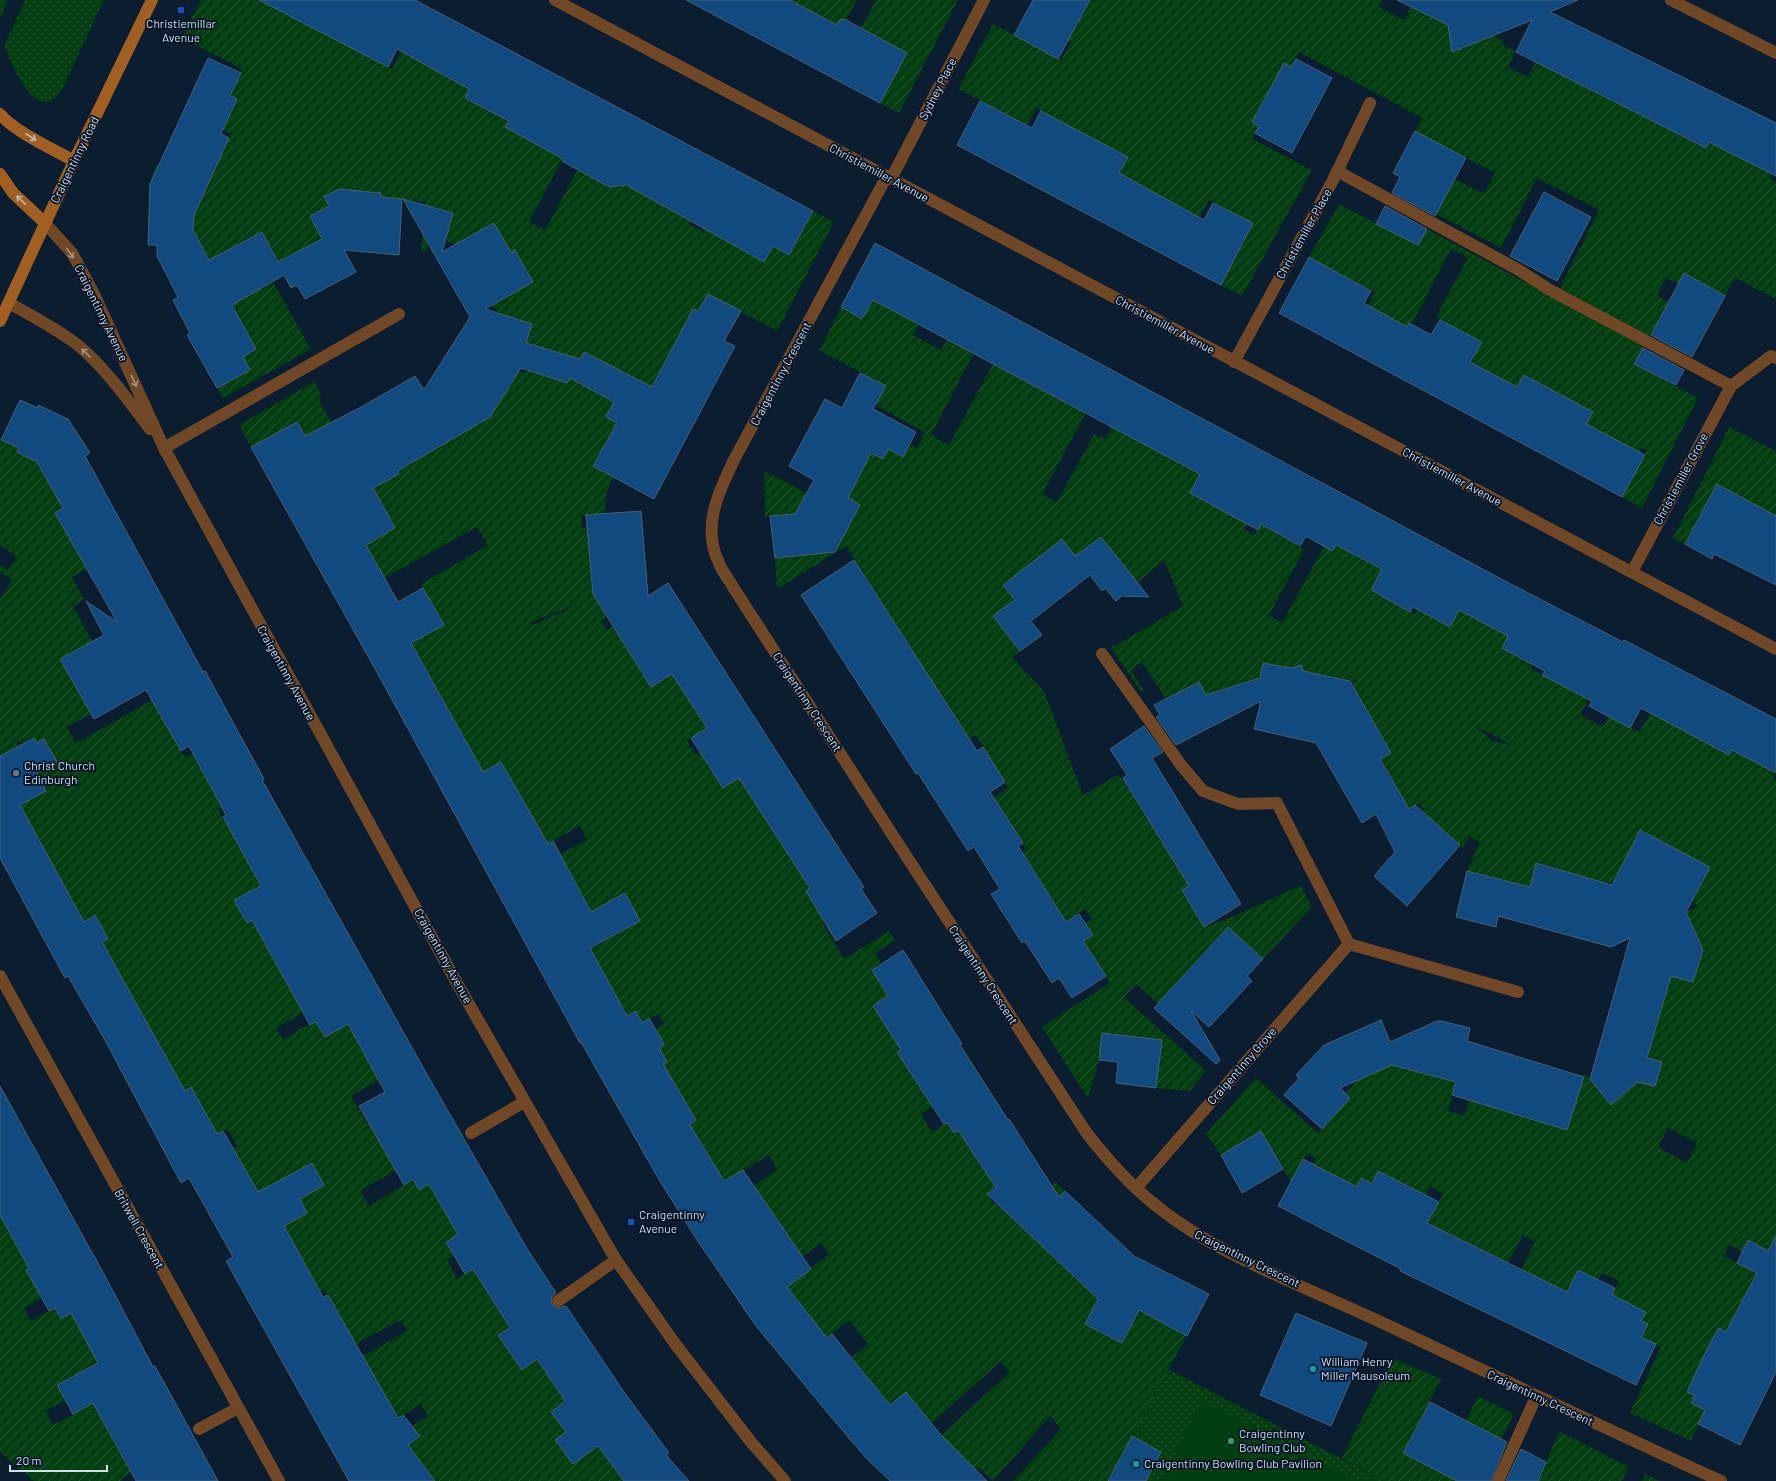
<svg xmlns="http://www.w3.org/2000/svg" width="1776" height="1481" font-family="Barlow,sans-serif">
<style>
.grass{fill:url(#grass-dots)}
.garden{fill:url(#garden-furrows);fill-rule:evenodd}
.pitch{fill:#013e10}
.building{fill:#114a7f;stroke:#495f76}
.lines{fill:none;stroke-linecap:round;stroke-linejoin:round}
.lane{stroke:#714825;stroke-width:12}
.street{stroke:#714825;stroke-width:12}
.secondary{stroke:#a15f21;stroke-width:12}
.oneway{stroke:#c4b9b0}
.oneway2{stroke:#a29489}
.transit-dot{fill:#1a4fb4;stroke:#031427;stroke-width:1.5}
.worship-dot{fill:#6b7280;stroke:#031427;stroke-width:1.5}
.culture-dot{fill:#0f9aa8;stroke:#031427;stroke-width:1.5}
.leisure-dot{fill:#2e9e5b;stroke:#031427;stroke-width:1.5}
.labels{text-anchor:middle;stroke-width:3.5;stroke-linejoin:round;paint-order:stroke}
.poi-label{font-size:12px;fill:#d3dfed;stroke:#031427;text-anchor:start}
.street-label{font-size:12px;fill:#d3dfed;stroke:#031427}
</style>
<defs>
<pattern id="grass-dots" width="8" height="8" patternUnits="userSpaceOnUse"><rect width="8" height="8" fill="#013e10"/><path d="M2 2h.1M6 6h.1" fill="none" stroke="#255933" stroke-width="1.8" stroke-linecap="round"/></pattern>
<pattern id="garden-furrows" width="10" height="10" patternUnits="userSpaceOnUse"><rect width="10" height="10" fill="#013e10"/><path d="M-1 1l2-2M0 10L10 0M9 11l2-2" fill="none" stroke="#255933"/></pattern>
</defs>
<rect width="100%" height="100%" fill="#0a1d31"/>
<path class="grass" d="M0 0H8L0 18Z
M25 0H104L61 92C34 125 13 65 4 46Z
M1168 1369 1377 1477 1375 1481H1111L1109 1479Z"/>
<path class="garden" d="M201 0H301L359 28 349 47 392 69 414 28 470 88 465 98 475 104 481 93 514 111 506 127 548 150 572 141 529 222 545 230 579 167 609 187 616 186 620 188 640 151 710 186 689 224 702 231 711 214 735 245 764 262 773 246 789 255 813 211 834 222 777 331 708 294 698 311 693 309 651 389 584 352 580 359 526 343 532 324 500 314 492 306 532 281 485 250 504 239 494 223 455 245 445 240 453 213 440 209 426 252 421 251 426 202 381 197V193L362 191 341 199 324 197 329 206 310 216 322 239 279 262 262 232 249 239 263 264 223 287 206 255 167 276 157 253 180 249 194 190 150 188 156 164 206 188 231 134 223 130 237 100 230 96 242 69 182 38Z
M785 0H857L845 22 841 19 837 25 799 5Z
M876 0H958L899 113 880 103 857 35Z
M1090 0H1382L1379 7 1404 20 1411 7 1430 16 1435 7 1447 13 1451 44 1461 49 1468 46 1477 28 1503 41 1502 45 1516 51 1508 67 1528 77 1536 61 1640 108 1637 114 1660 125 1663 119 1688 132 1685 138 1706 148 1709 142 1772 174 1770 179 1776 182V299L1735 278 1725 296 1685 274 1678 284 1666 278 1657 295 1668 302 1650 337 1560 288 1599 210 1537 178 1501 248 1417 204 1455 179 1484 194 1495 173 1415 131 1422 118 1299 52 1291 67 1284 64 1252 122 1259 126 1252 139 1312 170 1242 296 1221 285 1253 223 1209 200 1191 233 1187 210 1119 174 1128 156 1114 149 1105 167 1080 132 1036 108 1027 125 958 89 993 24 1061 60 1071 42 1061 36 1077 25Z
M1339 204 1404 238 1412 221 1644 346 1635 364 1698 398 1642 508 1622 497 1647 450 1641 448 1639 453 1586 424 1592 412 1516 415 1535 380 1524 374 1517 387 1482 368 1458 384 1481 342 1436 317 1468 257 1451 249 1412 324 1409 323 1407 327 1368 306 1375 292 1309 257Z
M273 282 311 349 223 398 217 388 249 370 243 357 256 349 233 304Z
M873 300 919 325 913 335 941 350 947 339 974 353 931 435 949 445 993 364 1031 384 1043 361 1086 413 1042 494 1057 502 1094 434 1105 439 1112 427 1143 444 1153 425 1200 473 1190 493 1258 503 1244 530 1255 535 1261 524 1304 550 1269 615 1282 623 1324 546 1332 551 1336 545 1371 564 1381 545 1382 569 1371 591 1415 614 1436 576 1446 582 1428 615 1450 627 1459 610 1482 622 1492 605 1508 636 1502 648 1533 665 1531 669 1560 684H1597L1580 715 1603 727 1609 716 1639 732 1651 712 1732 749 1776 772 1773 778 1776 780V1252L1775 1254 1748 1240 1742 1251 1729 1245 1724 1256 1764 1276 1753 1296 1746 1293 1726 1332 1719 1328 1687 1391 1695 1395 1691 1403 1705 1410 1691 1441 1630 1413 1661 1347 1641 1337 1648 1324 1641 1321 1646 1312 1634 1306 1603 1310 1619 1281 1602 1273 1598 1280 1578 1270 1567 1292 1521 1270 1535 1241 1523 1235 1508 1263 1428 1223 1443 1194 1430 1186 1426 1195 1378 1171 1372 1184 1362 1179 1358 1187 1313 1164 1316 1158 1307 1153 1291 1182 1261 1131 1221 1155 1206 1134 1256 1078 1318 1133 1350 1098 1346 1093 1354 1084 1353 1082 1410 1057 1456 1082 1448 1111 1465 1115 1470 1096 1480 1100 1479 1103 1567 1130 1573 1111 1560 1107 1571 1073 1589 1076 1611 1105 1608 1073 1662 1062 1647 1058 1670 976 1693 982 1701 955 1695 933 1686 912 1698 906 1692 901 1710 867 1640 830 1613 882 1555 884 1560 869 1536 862 1526 899 1517 884 1467 871 1480 842 1469 837 1463 848 1422 812 1424 809 1419 804 1409 809 1381 759 1391 753 1371 718 1350 702 1355 681 1263 663 1253 707 1247 682 1219 691 1231 718 1220 722 1199 682 1166 699 1142 662 1131 670 1144 690 1141 692 1111 648 1183 606 1164 560 1137 583 1101 537 1075 556 1062 539 1004 585 1015 600 993 616 1020 651 1012 657 1044 691 1083 795 1119 774 1190 885 1182 890 1204 927 1232 917 1301 885 1312 907 1263 959 1228 927 1198 958 1224 983 1218 1008 1182 977 1158 1004 1136 984 1124 997 1206 1071 1190 1091 1156 1088 1162 1040 1102 1033 1099 1060 1088 1099 1042 1027 1110 983 1083 941 1093 935 1086 923 1092 919 1085 909 1066 922 1028 862 1022 852 1027 849 994 797 1008 788 976 735 969 739 846 546 777 589 775 558 822 553 818 512 765 517 764 471 854 517 860 505 837 492 856 483 861 473 851 467 862 448 883 459 888 449 903 457 910 445 917 448 925 433 876 405 885 386 819 350 841 307 862 319ZM1476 726 1509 744V745L1491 740ZM1668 1128 1697 1143 1687 1163 1658 1147Z
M577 365 599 376 592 390 614 402 606 417 617 423 610 435 613 477 605 498V514L581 516 582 528H587L645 566 648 575 596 597 607 616 601 621 607 630 613 626 651 687 672 674 707 728 687 741 696 755 731 733 707 764 723 788 739 778 810 888 806 891 813 902 861 899 822 923 844 959 889 931 895 940 875 953 881 963 871 969 888 996 873 1006 884 1024 918 1038 897 1052 916 1081 936 1105 921 1114 932 1132 947 1122 954 1133 983 1114 990 1125 965 1141 996 1188 987 1194 994 1205 1013 1194 1046 1191 1056 1182 1065 1191 1027 1232 1082 1284 1114 1274 1085 1324 1139 1310 1187 1335 1109 1479 1111 1481H1013L1061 1429 1050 1416 993 1481 979 1468 967 1481 941 1435 1010 1372 1000 1362 932 1423 906 1392 890 1405 852 1357 868 1344 849 1320 827 1338 787 1287 829 1254 821 1243 785 1269 777 1219 762 1198H736L777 1170 769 1155 724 1182 690 1125 697 1120 674 1083 651 1071 667 1062 659 1048 664 1044 655 1029 664 1024 658 1014 642 1023 636 1011 627 1016 590 949 640 921 625 893 574 921 570 873 560 854 587 840 580 826 547 844 525 804 508 813 514 786 502 763 483 772 418 654 401 662 395 652 443 625 421 584 488 545 477 527 384 578 366 545 395 528 388 515 320 463 297 422 251 447 239 425 315 381 321 395 319 401 347 449 363 440 387 481 398 474 385 450 506 391 518 372 530 371 567 383ZM582 602 533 625 531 623V622Z
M1729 427 1776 451V526L1717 484 1685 544 1673 538Z
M0 439 19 448 17 452 54 469 51 487 60 503 69 498 72 503 55 513 65 531 103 560 72 577 84 599 73 606 92 641 60 659 70 677 90 666 93 713 67 727 76 743 174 688 181 751 185 757 192 753 206 778 236 799 218 810 243 853 277 850 249 865 261 886 234 900 247 923 273 908 331 997 276 1028 283 1040 315 1020 325 1037 348 1024 379 1080 351 1096 369 1127 389 1115 396 1170 360 1191 369 1206 413 1180 419 1190 429 1184 458 1235 446 1242 454 1256 447 1260 457 1279 472 1269 509 1328 498 1335 521 1369 537 1359 565 1401 551 1412 568 1430 555 1440 598 1446 624 1481H435L405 1448 420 1436 412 1426 428 1416 420 1404 381 1430 390 1404 361 1357 407 1331 401 1320 355 1344 325 1290 320 1292 264 1237 307 1213 300 1199 324 1185 312 1163 258 1193 241 1163 199 1186 226 1152 237 1146 228 1129 217 1134 191 1087 169 1099 173 1068 113 962 83 953 108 939 95 916 84 922 33 828 0 815 37 773 57 762 44 758 33 737 21 743 19 741 16 743 18 746 0 756V599L12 580 0 572V565L8 570 17 557 0 545Z
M0 1215 40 1262 26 1270 55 1290 24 1308 31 1321 55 1308 61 1319 71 1313 74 1319 79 1317 98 1362 57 1385 65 1400 46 1411 53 1425 114 1392 115 1444 126 1464 147 1453 141 1466 121 1479 122 1481H34L0 1452Z
M1392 1358 1441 1379 1403 1453 1457 1481H1375L1376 1476 1342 1458Z
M1478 1396 1514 1414 1501 1439 1466 1421Z
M1559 1431 1629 1467 1622 1481H1538Z
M1645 1474 1660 1481H1642Z"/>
<path class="pitch" d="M1202 1401 1357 1481H1161Z"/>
<path class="building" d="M259 0H415L813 211 789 255 773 246 764 262 626 185 609 187 562 161 563 159 505 127 509 121 465 98 469 89 397 49 388 67Z
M686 0H790L837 25 841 19 846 20 907 53 880 103Z
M1033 0H1090L1058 59 1014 35Z
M1397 0H1578L1550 12 1776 123V176L1709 142 1706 148 1516 52 1532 20 1452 52 1448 25Z
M208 58 241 73 230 96 237 99 221 134 229 138 194 215 193 230 209 260 262 232 278 262 322 239 310 216 329 206 324 197 339 189 381 193V197L402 199 399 255 344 250 356 272 305 299 297 285 291 288 284 275 232 305 256 349 243 357 250 370 217 388 187 335 190 333 173 300 178 297 157 256V245H148L150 184Z
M1296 59 1332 78 1292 153 1255 133 1259 126 1252 122 1284 63 1291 67Z
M980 101 1032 128 1041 111 1128 157 1119 173 1204 220 1213 203 1253 223 1221 285 957 145Z
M1415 131 1466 158 1435 216 1392 193 1400 177 1393 173Z
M1544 192 1591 217 1557 281 1510 256Z
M403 199 453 213 442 252 494 223 512 254 514 249 533 282 485 309 532 324 526 343 580 359 584 352 652 387 693 309 698 311 708 294 741 311 724 341 735 346 654 499 593 466 617 423 606 417 614 402 570 378 567 383 521 368 490 417 397 471 399 474 373 488 395 528 366 545 398 602 423 588 444 625 411 643 483 772 501 762 548 844 553 841 591 912 625 893 640 921 590 948 627 1016 636 1011 642 1023 649 1018 664 1044 659 1048 667 1062 663 1064 696 1120 690 1125 724 1181 743 1170 811 1269 787 1287 827 1338 832 1334 890 1405 906 1392 941 1435 987 1481H890L866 1458 831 1417 756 1326 697 1240 658 1178 581 1042 580 1043 384 685 251 447 297 422 305 436 363 406 415 376 424 390 470 317Z
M1385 206 1427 229 1418 245 1376 224Z
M875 243 1505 581 1623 642 1624 640 1776 719V773L1732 750 1729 755 1641 708 1630 728 1589 706 1592 701 1542 675 1545 671 1502 648 1508 636 1459 610 1450 627 1413 607 1410 612 1371 590 1382 569 1336 545 1332 551 1306 536 1300 546 1261 524 1258 530 1190 493 1200 474 873 300 862 319 841 307Z
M1309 257 1371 291 1364 303 1407 327 1409 323 1431 335 1440 320 1482 342 1470 362 1517 387 1524 375 1593 412 1586 424 1645 455 1622 497 1279 313Z
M1684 273 1725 296 1692 357 1651 335Z
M1643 348 1684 370 1676 385 1634 364Z
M860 373 886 386 873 409 916 432 903 457 888 449 883 459 871 453 848 498 860 505 835 552 775 558 770 516 795 514 814 480 789 466 825 399 842 408Z
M20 400 38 408V405L68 419 90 453 85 456 203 672 205 671 264 779 262 780 424 1069 526 1247 556 1293 551 1298 552 1305 558 1308 566 1306 624 1392 669 1453 666 1455 689 1481H624L598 1446 573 1464 555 1440 566 1432 551 1412 565 1401 537 1359 522 1370 498 1335 510 1328 473 1269 465 1274 446 1242 458 1235 429 1184 419 1190 413 1179 404 1185 359 1106 385 1092 348 1024 325 1037 316 1022 310 1025 252 920 247 923 234 900 261 886 223 817 226 815 189 746 181 751 146 690 94 719 60 659 104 635 86 601 117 622 55 513 63 508 37 462 17 452 19 448 1 440Z
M1717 484 1776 516V585L1714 554 1712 559 1685 544Z
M641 511 648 596 668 583 856 875 864 887 861 889 877 913 836 941 806 891 810 888 739 778 723 788 691 738 707 728 672 674 651 687 593 594 586 515Z
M1101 537 1149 597 1122 596 1116 601 1105 588 1102 591 1090 575 1031 621 1042 635 1020 651 993 616 1015 600 1003 585 1062 539 1075 556Z
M854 560 977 751 983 747 1005 782 990 792 1023 843 1018 846 1066 922 1079 914 1093 935 1083 941 1106 976 1072 998 1059 978 1052 983 1025 941 1022 943 991 894 1000 889 974 847 968 851 918 773 916 774 801 595Z
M1263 663 1291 668 1301 665 1303 671 1350 681 1391 753 1380 759 1409 809 1415 805 1460 845 1407 906 1374 876 1395 852 1376 814 1362 823 1316 743 1254 729 1261 701 1176 745 1156 717 1160 715 1154 705 1199 682 1206 695 1260 678Z
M1144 726 1163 752 1152 758 1241 904 1204 927 1182 890 1189 886 1123 778 1127 775 1110 749Z
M34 738 37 743 44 739 57 762 37 773 46 791 20 805 84 922 95 915 108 939 102 942 185 1091 191 1087 217 1134 223 1131 258 1192 312 1163 324 1185 300 1199 307 1213 284 1226 323 1297 328 1295 398 1418 403 1415 420 1436 408 1445 435 1481H349L226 1261 233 1257 189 1178 181 1183 106 1042 68 976 65 978 0 858V756Z
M1640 830 1710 867 1686 912 1703 950 1693 982 1671 976 1647 1058 1662 1062 1655 1086 1637 1082 1611 1105 1590 1079 1630 938 1611 947 1498 916 1496 927 1456 917 1467 871 1530 887 1536 863 1612 885Z
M1228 927 1263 959 1247 976 1252 981 1209 1027 1191 1011 1220 1060 1216 1064 1154 1008Z
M903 950 962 1044 960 1045 1008 1120 1009 1119 1059 1197 1065 1191 1134 1256 1209 1294 1187 1336 1139 1310 1122 1343 1085 1324 1098 1299 987 1194 996 1188 958 1130 954 1133 947 1122 944 1124 897 1052 901 1050 873 1006 888 996 872 970Z
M1381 1020 1390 1042 1437 1021H1441L1470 1028 1467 1041 1584 1077 1567 1130 1452 1095 1456 1082 1392 1065 1340 1088 1350 1098 1322 1129 1284 1095 1299 1078 1296 1075 1324 1045Z
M1102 1033 1162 1040 1156 1088 1116 1083 1118 1062 1099 1060Z
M0 1086 105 1276 153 1367 155 1366 218 1481H136L93 1403 73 1414 57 1385 98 1363 71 1313 61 1319 55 1308 49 1311 26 1270 29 1268 0 1215Z
M1261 1131 1283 1169 1242 1193 1221 1155Z
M1303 1159 1357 1187 1361 1178 1372 1184 1378 1171 1439 1202 1427 1223 1567 1292 1578 1270 1615 1288 1612 1295 1646 1312 1641 1321 1648 1324 1641 1337 1656 1344 1636 1385 1400 1271 1401 1269 1278 1206Z
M1776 1236V1372L1740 1445 1698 1424 1705 1410 1691 1403 1695 1395 1687 1392 1708 1347 1719 1328 1726 1332 1757 1273 1737 1263 1748 1240 1768 1251Z
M1296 1313 1367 1343 1331 1426 1260 1395Z
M1430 1402 1507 1442 1491 1481H1457L1403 1453Z
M1132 1436 1161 1452 1146 1481H1108Z
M1521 1449 1546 1462 1538 1481H1506Z"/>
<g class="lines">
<path class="lane" d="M1337 171 1517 269 1550 290 1731 386 1771 356 1776 358
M1102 654 1181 765 1203 791 1238 804 1277 803
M471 1133 524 1102
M558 1301 616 1260
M199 1429 238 1408"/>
<path class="street" d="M555 0 1776 649
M1671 0 1776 53
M887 176 735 458C719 491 701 527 719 563 722 572 729 579 733 587L901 848 1086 1132C1106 1158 1128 1183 1154 1204 1220 1258 1308 1287 1385 1324 1497 1377 1609 1430 1721 1481
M891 179 984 0
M45 223 72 253 94 294 164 448 458 985 616 1260 676 1345 751 1442 785 1481
M9 303C32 316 58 329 79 346 107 370 128 400 150 429
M1234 362 1332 182 1370 103
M164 448 399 314
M1632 572 1731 386
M1277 803 1349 944 1518 992
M0 976 279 1481
M1136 1188 1349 944
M1498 1481 1536 1397"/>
<path class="secondary" d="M0 114C15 132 53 149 74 161
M0 174 13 193 45 223
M0 321 74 161 152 0"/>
</g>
<defs><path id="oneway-shaft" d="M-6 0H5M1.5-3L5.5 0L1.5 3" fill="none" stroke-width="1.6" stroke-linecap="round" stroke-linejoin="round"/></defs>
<g class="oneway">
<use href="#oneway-shaft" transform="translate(31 137) rotate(33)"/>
<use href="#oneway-shaft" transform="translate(21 200) rotate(-136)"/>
</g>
<g class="oneway2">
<use href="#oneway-shaft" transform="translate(70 253) rotate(54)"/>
<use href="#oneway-shaft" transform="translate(86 353) rotate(-136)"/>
<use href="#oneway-shaft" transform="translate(134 381) rotate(65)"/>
</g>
<g class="transit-dot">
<rect x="177" y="6" width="8" height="8" rx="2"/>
<rect x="627" y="1218" width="8" height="8" rx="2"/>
</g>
<circle class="worship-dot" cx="16" cy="773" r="4"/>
<g class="culture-dot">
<circle cx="1313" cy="1369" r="4"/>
<circle cx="1136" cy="1464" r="4"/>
</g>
<circle class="leisure-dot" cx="1231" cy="1441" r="4"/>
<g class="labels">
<g class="poi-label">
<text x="181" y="28" text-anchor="middle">Christiemillar<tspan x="181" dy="14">Avenue</tspan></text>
<text x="24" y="770">Christ Church<tspan x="24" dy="14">Edinburgh</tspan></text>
<text x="639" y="1219">Craigentinny<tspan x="639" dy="14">Avenue</tspan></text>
<text x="1321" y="1366">William Henry<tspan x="1321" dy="14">Miller Mausoleum</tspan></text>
<text x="1239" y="1438">Craigentinny<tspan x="1239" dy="14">Bowling Club</tspan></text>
<text x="1144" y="1468">Craigentinny Bowling Club Pavilion</text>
</g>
<g class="street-label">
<text transform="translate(938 89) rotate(-63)" y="4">Sydney Place</text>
<text transform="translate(75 160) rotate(-64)" y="4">Craigentinny Road</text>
<text transform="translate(879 173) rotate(28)" y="4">Christiemiller Avenue</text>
<text transform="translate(1304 234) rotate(-61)" y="4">Christiemiller Place</text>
<text transform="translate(101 313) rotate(64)" y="4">Craigentinny Avenue</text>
<text transform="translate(1165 325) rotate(28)" y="4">Christiemiller Avenue</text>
<text transform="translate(781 374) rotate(-62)" y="4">Craigentinny Crescent</text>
<text transform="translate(1452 477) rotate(28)" y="4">Christiemiller Avenue</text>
<text transform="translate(1681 479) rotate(-62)" y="4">Christiemiller Grove</text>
<text transform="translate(286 673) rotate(61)" y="4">Craigentinny Avenue</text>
<text transform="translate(807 702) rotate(57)" y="4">Craigentinny Crescent</text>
<text transform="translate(443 956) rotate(61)" y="4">Craigentinny Avenue</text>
<text transform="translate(983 975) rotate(57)" y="4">Craigentinny Crescent</text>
<text transform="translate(1242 1066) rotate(-49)" y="4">Craigentinny Grove</text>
<text transform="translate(139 1229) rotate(61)" y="4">Britwell Crescent</text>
<text transform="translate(1247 1259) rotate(26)" y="4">Craigentinny Crescent</text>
<text transform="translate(1540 1398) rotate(25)" y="4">Craigentinny Crescent</text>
</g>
</g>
<path d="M10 1465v6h97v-6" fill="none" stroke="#d3dfed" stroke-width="2"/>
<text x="16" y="1465" font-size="12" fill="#d3dfed" stroke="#031427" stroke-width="3" paint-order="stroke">20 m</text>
</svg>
